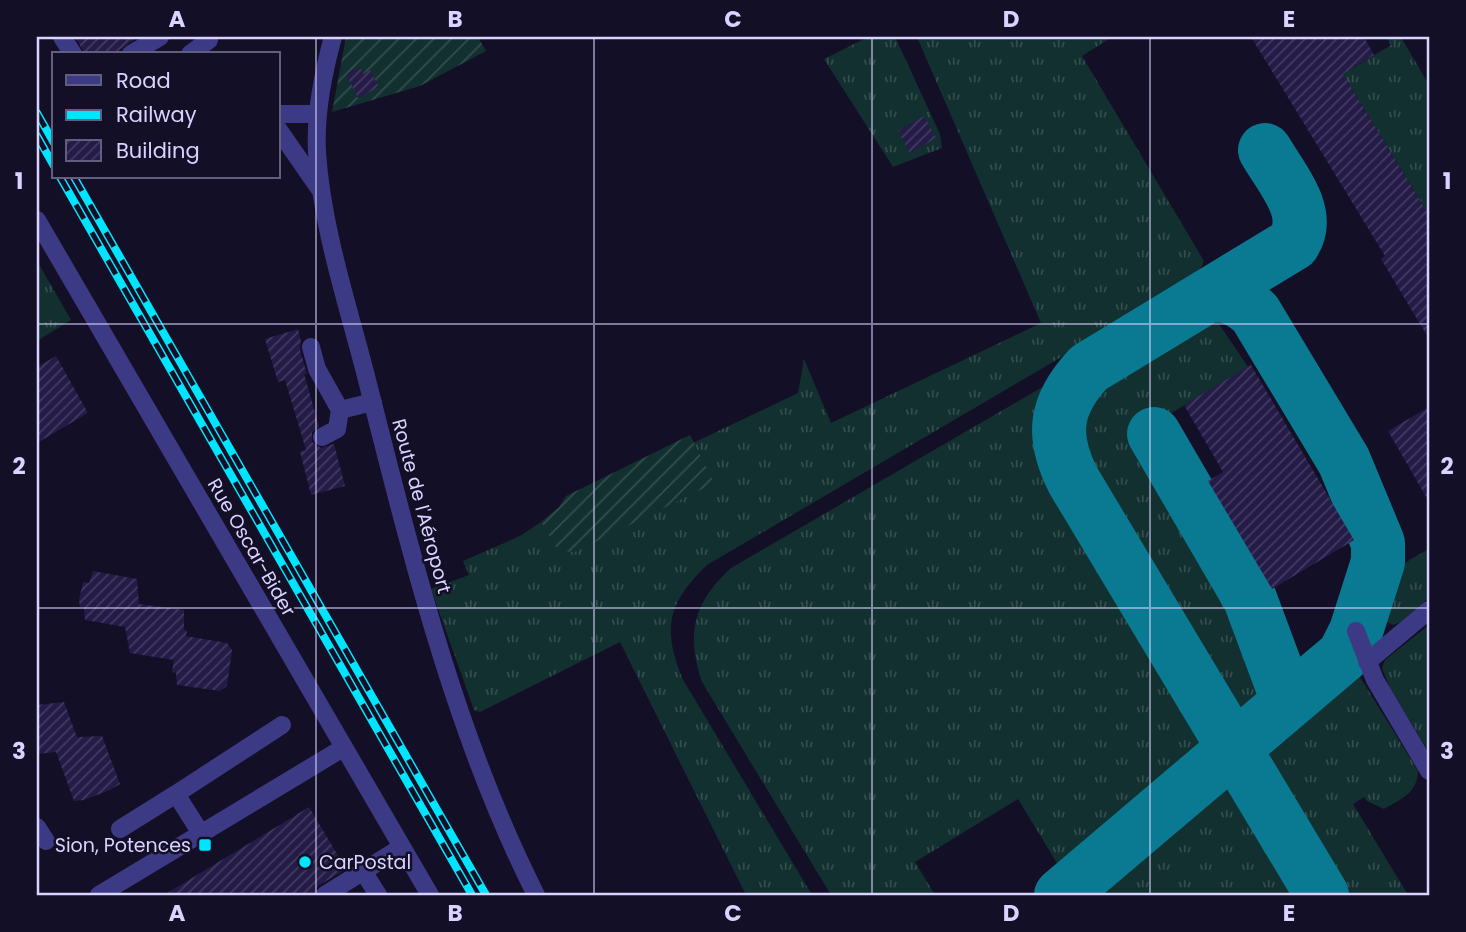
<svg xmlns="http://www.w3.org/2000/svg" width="1466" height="932" font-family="Poppins,sans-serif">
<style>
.grass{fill:url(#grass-tufts)}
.garden{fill:url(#garden-furrows)}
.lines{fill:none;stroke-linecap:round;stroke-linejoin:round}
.taxiway{stroke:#0a7a92;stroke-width:54}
.building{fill:url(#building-hatch)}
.minor{stroke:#3d3a85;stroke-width:18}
.rail-casing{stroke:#00e5ff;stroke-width:8}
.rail{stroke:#130f26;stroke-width:5;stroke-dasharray:16;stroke-linecap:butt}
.grid{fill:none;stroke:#d9d4ff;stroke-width:2;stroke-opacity:0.55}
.poi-dot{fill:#00e5ff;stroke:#130f26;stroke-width:2.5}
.labels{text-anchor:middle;stroke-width:5;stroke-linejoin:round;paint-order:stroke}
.street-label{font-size:19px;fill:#d9d4ff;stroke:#130f26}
.poi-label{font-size:19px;fill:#d9d4ff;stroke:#130f26;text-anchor:end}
.neatline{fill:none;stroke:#d9d4ff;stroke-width:2.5}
.grid-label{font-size:23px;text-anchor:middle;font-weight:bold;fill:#d9d4ff}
</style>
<defs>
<pattern id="grass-tufts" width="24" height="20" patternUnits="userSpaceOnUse" patternTransform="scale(1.75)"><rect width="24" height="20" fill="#12302f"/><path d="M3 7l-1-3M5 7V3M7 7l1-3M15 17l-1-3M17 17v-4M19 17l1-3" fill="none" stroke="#344d4e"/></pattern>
<pattern id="garden-furrows" width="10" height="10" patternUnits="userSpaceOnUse" patternTransform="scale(1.75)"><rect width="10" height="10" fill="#12302f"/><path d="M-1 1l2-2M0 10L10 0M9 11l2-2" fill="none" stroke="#344d4e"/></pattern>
<pattern id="building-hatch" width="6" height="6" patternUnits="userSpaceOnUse" patternTransform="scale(1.75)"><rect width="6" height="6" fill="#241b47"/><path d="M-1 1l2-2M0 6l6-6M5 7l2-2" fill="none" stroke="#433b63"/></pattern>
</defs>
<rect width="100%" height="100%" fill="#130f26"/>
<path class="grass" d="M868 37H895L940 134 942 148 893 167 824 59Z
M917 37H1112L1082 56 1204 261 1199 272 1070 352 707 565C668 603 662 627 682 678L812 895H746L620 642 480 712 474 710 431 589 469 575 463 561 520 536 541 522 558 550 713 483 693 443 798 393 804 359 831 423 1041 323Z
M1386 37H1401L1429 85V215L1343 74 1391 45Z
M37 261 71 320 37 341Z
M1215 318 1248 367 1138 433 1238 603C1252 621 1277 679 1275 701L1240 727 1237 726 1094 485C1078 455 1071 415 1098 389 1111 377 1130 369 1145 360 1168 346 1191 332 1215 318Z
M1046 385C1037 408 1033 430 1041 454L1218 750 1066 878 1018 799 915 862 935 895H831L702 682C686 634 693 603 731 568Z
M1429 549V598L1399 623 1393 625 1382 619 1377 609C1384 575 1399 565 1429 549Z
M1429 625V752L1390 688 1382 668 1385 660Z
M1355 657V669L1418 771C1417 794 1402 798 1384 809L1367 801 1364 797 1353 804 1408 895H1338L1252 748 1255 741Z
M1228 769 1305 895H1077L1078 890 1218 770Z"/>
<path class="garden" d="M346 37H478L486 51 420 86 332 112Z
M690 435 714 483 575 552 558 551 541 522 559 507 566 496Z"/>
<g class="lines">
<path class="taxiway" d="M1265 150C1281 178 1314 213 1293 244L1089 368C1054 405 1051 436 1073 480L1322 895
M1154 434 1250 599 1285 693 1284 701 1279 709
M1061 895 1344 655 1356 631 1378 562V543L1344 461 1255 313C1239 299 1229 294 1208 296"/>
</g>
<path class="building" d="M75 37H138L114 54H85Z
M1251 37H1364L1374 55 1343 74 1429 215V339L1381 259 1385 256Z
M360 67 363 74 370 70 379 87 358 98 346 74Z
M924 116 936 138 910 153 898 131Z
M298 329 301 342 300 350 307 374H304L319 426 312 432V442L321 448 334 444 345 486 311 495 300 452 306 450 285 380 278 382 265 339Z
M56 356 88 413 37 443V367Z
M1251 365 1354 540 1272 589 1208 481 1223 472 1184 405Z
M1429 407V502L1388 431Z
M93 571 137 579 139 604 184 610V630L187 631 186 636 227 643 232 650 227 686 220 691 177 685 176 673 172 672 174 660 130 653 125 627 85 620 84 608 80 607 79 600 83 582 89 583Z
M64 702 77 737 102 736 120 784 110 790 84 800 74 801 56 752 37 754V705Z
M309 807 346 869 318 886 314 895H164Z"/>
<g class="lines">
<path class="minor" d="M62 37 73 54
M333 37C323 73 315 114 317 152 322 230 349 308 368 384 412 557 455 735 536 895
M131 54 160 37
M190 54 209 40
M278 114H318
M278 129 319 188
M37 220 430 895
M311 347 317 369 340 410
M322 437 337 429 340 410 373 402
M1356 631 1375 680 1429 771
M1367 662 1429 610
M176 794 282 725
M37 827 46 841
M120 829 176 794 202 835
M363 871 378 895
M99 895 343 748
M325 895 402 847"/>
<g class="rail-casing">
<path id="rail" d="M37 113 54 143
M37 136 54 166
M60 177 472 895
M74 177 486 895"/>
</g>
<use href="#rail" class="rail"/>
</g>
<path class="grid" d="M316 37V895M594 37V895M872 37V895M1150 37V895M37 324H1429M37 608H1429"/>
<g class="poi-dot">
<rect x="198" y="838" width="14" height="14" rx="3.5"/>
<circle cx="305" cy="862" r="7"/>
</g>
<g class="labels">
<g class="street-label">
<text transform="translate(422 506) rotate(75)" y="7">Route de l'Aéroport</text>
<text transform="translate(252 547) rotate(60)" y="7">Rue Oscar-Bider</text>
</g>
<g class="poi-label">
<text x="191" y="852">Sion, Potences</text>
<text x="319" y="869" text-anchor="start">CarPostal</text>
</g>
</g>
<rect width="1466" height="932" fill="none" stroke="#130f26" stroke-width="77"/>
<rect x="52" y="52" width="228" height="126" fill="#130f26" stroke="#625e7d" stroke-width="2"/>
<rect x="66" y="75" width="35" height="10" fill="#3d3a85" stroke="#625e7d" stroke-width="2"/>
<text x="116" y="88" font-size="21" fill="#d9d4ff">Road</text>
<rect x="66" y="110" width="35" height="10" fill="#00e5ff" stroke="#625e7d" stroke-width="2"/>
<text x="116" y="122" font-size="21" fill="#d9d4ff">Railway</text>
<rect x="66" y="140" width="35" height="21" fill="url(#building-hatch)" stroke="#625e7d" stroke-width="2"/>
<text x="116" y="158" font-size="21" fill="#d9d4ff">Building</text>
<rect x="38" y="38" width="1390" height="856" class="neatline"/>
<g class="grid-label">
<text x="177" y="27">A</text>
<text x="455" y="27">B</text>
<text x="733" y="27">C</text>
<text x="1011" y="27">D</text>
<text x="1289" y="27">E</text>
<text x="19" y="189">1</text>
<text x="1447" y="189">1</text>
<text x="19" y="474">2</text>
<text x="1447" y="474">2</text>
<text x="19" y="759">3</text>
<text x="1447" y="759">3</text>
<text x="177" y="921">A</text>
<text x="455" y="921">B</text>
<text x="733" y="921">C</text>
<text x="1011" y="921">D</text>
<text x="1289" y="921">E</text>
</g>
</svg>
